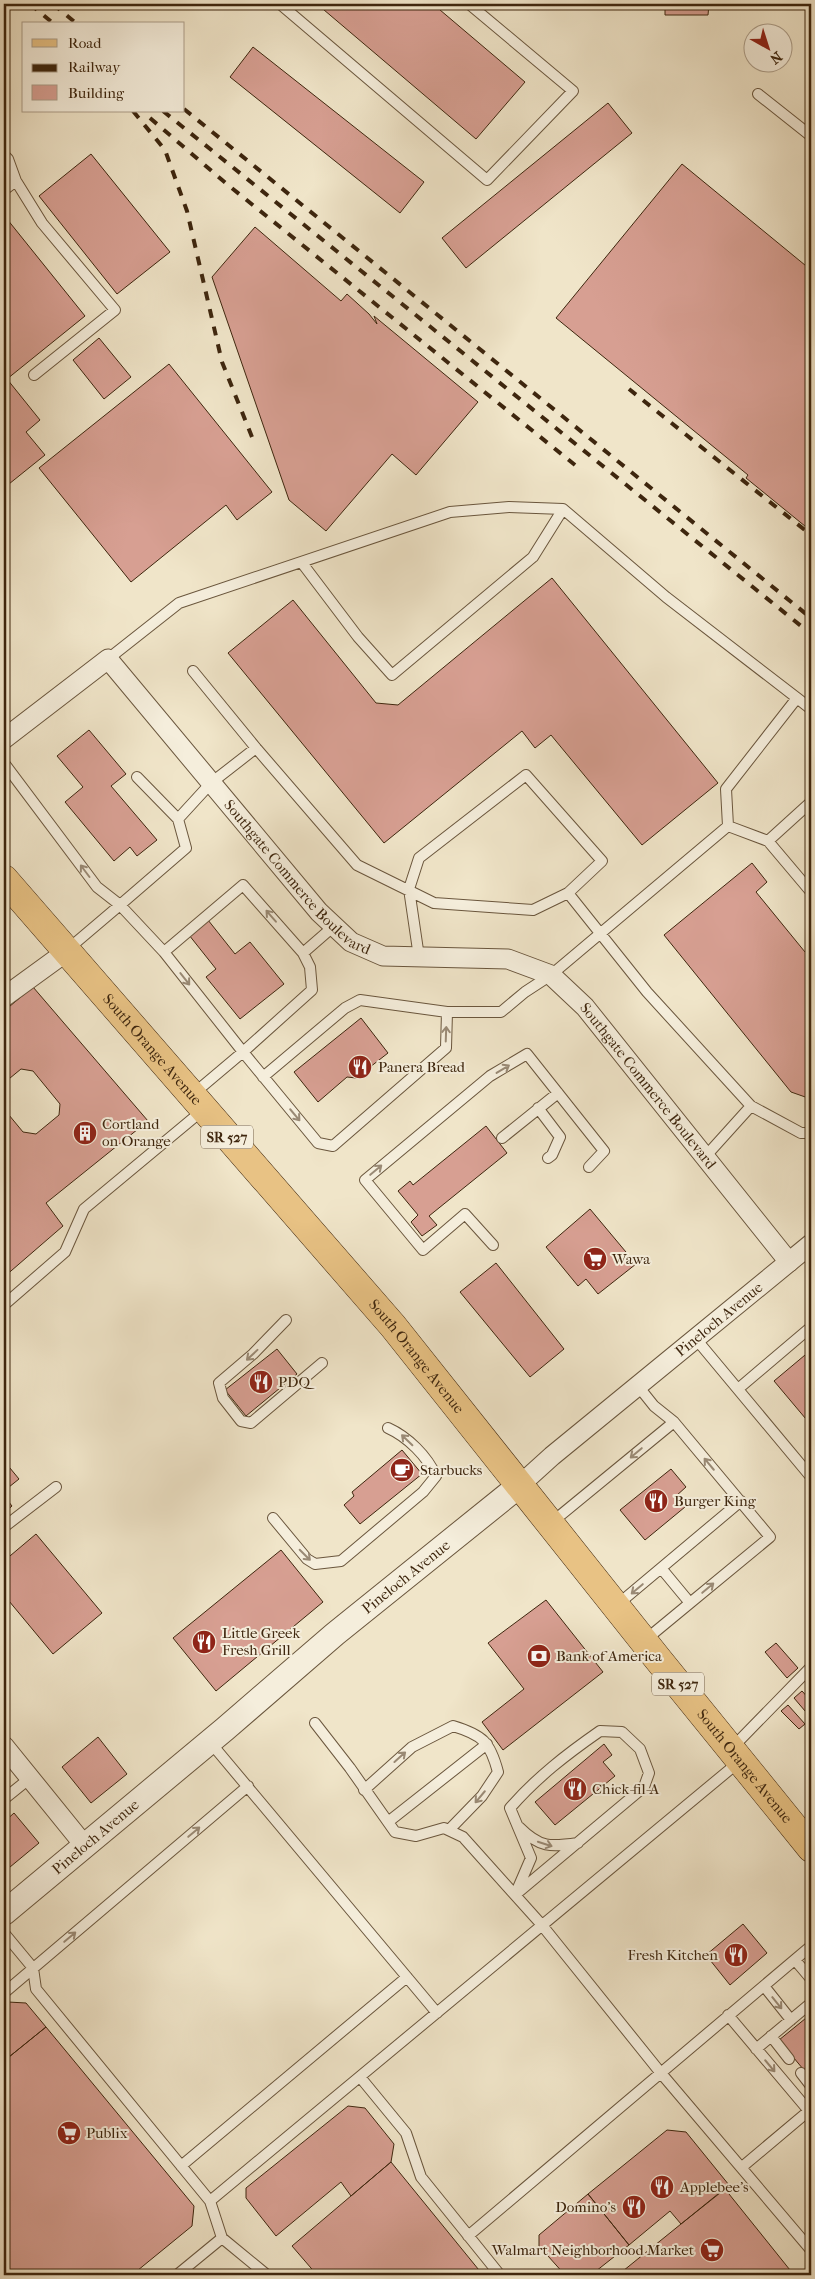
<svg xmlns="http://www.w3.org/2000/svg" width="815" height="2279" font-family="'IM FELL French Canon',serif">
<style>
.building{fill:#d79f92;stroke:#3e260e}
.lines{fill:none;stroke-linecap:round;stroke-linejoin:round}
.service-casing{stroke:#6a563d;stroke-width:12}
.minor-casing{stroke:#6a563d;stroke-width:21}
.tertiary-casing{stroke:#6a563d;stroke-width:26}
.primary-casing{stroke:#3e260e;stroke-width:29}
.service{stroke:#f5eedc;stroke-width:10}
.minor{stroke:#f5eedc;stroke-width:19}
.tertiary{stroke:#f5eedc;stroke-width:24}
.primary{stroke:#e8c284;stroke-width:28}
.rail{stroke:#3e260e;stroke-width:4;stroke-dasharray:9 9;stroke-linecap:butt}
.oneway{stroke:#9a8a75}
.labels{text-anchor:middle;stroke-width:4;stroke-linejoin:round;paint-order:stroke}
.shield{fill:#f5eedc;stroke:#75624c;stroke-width:1}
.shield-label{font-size:14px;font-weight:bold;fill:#3e260e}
.street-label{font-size:15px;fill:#3e260e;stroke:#f5eedc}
.poi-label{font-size:15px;fill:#3e260e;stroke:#f5eedc;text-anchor:start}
</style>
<rect width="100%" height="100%" fill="#f0e5c9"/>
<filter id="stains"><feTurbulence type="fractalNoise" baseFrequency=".004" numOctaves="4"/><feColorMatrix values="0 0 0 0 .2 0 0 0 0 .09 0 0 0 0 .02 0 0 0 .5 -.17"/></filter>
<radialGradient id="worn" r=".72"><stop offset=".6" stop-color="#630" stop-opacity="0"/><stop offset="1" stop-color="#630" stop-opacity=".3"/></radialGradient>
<path class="building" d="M317 4H433L525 82 476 139Z
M665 4H709L708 15H665Z
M253 47 424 182 400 213 230 77Z
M608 103 632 133 466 268 442 238Z
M91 154 170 252 117 294 39 196Z
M682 164 811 270V531L746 478 748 475 556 318Z
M7 219 85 316 7 379 40 420 26 432 45 455 4 488V221Z
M255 227 341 301 347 294 369 314 377 324 374 316 478 402 416 475 392 454 326 531 289 500 212 277Z
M99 338 131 377 104 399 73 360Z
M169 364 272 492 237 520 226 505 131 582 39 468Z
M552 578 718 783 642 845 551 735 535 748 522 731 384 843 228 653 293 600 376 703 398 705Z
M89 730 126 774 111 786 157 840 137 856 130 847 114 861 65 802 83 787 57 756Z
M752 863 767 882 756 892 805 952 811 953V1099L791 1092 664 935Z
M208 920 235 954 250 942 284 984 240 1019 206 977 216 969 189 935Z
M33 987 148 1121 46 1203 63 1226 4 1277V1109L23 1132 36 1134 59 1115 60 1104 33 1071 21 1069 4 1083V1011Z
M361 1018 388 1053 356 1078 347 1077 318 1102 294 1072Z
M486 1126 507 1153 429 1216 437 1225 422 1236 411 1222 418 1215 398 1191 410 1181 413 1185Z
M590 1209 636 1264 598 1294 586 1279 578 1286 546 1247Z
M496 1263 564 1349 530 1377 460 1292Z
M277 1349 297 1374 246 1416 225 1390Z
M811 1350V1425L774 1381Z
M402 1450 422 1474 360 1524 344 1505 354 1496 352 1492Z
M4 1451 9 1458 5 1462 19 1479 4 1491Z
M671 1469 686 1487 676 1496 685 1507 645 1540 620 1510Z
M4 1496 12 1506 4 1513Z
M36 1534 102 1613 53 1654 4 1595V1561Z
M281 1550 323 1602 216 1691 173 1638Z
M546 1600 603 1672 503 1750 482 1722 524 1689 488 1643Z
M776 1643 798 1668 787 1678 765 1652Z
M802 1691 811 1701V1718L794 1698Z
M788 1705 805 1724 799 1729 781 1711Z
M98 1737 127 1774 91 1803 62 1767Z
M604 1744 612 1755 603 1762 615 1776 555 1825 535 1802Z
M14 1813 39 1843 4 1872V1822Z
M743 1924 767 1953 730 1985 706 1955Z
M8 2002 26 2003 46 2027 4 2061V2006Z
M811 2014V2073L808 2075 779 2040Z
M46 2027 194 2206 192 2226 132 2275H4V2061Z
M348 2106 365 2108 394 2144 391 2162 351 2196 341 2182 276 2236 246 2198V2188Z
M667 2130 686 2132 729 2185 681 2224 670 2211 629 2245 588 2194Z
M391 2162 483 2275H317L292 2246Z
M725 2189 794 2275H618L681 2224Z
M588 2194 629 2245 591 2275H565L539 2246V2235Z"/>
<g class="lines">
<g class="service-casing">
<path id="service" d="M280 4 487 180 573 91 469 4
M758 94 811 136
M4 155 8 159 16 181 4 190
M16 181 42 223 115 310 34 375
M302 563 358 637 392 675 533 557 563 509 666 597 797 698 726 789 728 826
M108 659 179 603 450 512 509 507 563 509
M193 671 256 748
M797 698 811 709
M4 763 97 887 120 905 186 848 178 819 211 783 256 748 357 865 434 903 533 910 568 893
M137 777 178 819
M728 826 768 841 811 892
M768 841 811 802
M67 950 120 905 164 952
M303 953 243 885 164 952 243 1052 312 990 310 967 303 953 334 926
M419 957 409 889 419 858 526 775 602 861 568 893 647 992 751 1106
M263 1077 345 1008 360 1000 447 1012H501L525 992 551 975 728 826
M192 1095 243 1052 318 1143 333 1146 446 1048 447 1012
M538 1108 560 1137 552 1155 548 1158
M502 1138 558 1093
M705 1157 751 1106 801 1133H811
M493 1245 465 1214 423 1250 365 1180 490 1076 527 1054 604 1151 589 1167
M4 1305 65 1252 84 1209 203 1110
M286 1320 253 1354 219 1383 223 1398 241 1421 251 1423 322 1363
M696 1339 811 1477
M638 1386 654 1406 674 1422 770 1537 644 1641
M738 1389 811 1327
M273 1518 307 1559 315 1564 341 1561 423 1492 436 1476C427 1456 408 1437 388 1428
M551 1523 674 1422
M4 1527 56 1487
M661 1568 690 1603
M617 1605 741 1501
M315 1723 350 1768 395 1832 416 1836 444 1828 463 1837 541 1924 660 2072 811 2250
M600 1731 622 1732 640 1749 649 1773 644 1787 515 1895 531 1858 510 1808C537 1777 567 1754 600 1731Z
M210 1742 437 2013
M731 1749 811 1667
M364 1790 412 1747 453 1726C483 1735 490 1742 498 1772L482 1796 449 1830
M4 1799 30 1778
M388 1822 487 1744
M519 1827C540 1848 550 1847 578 1843
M4 1933 33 1968 36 1989 210 2201 222 2238 267 2275
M795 1960 811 1979
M764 1986 791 2020
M4 1993 248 1786
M728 2015 809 2111
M771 2036 789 2059
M756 2049 811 2003
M801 2073 811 2086
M360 2077 406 2133 421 2177 500 2275
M181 2166 407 1977
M742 2167 811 2109
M210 2201 740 1761
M468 2236 811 1946
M177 2275 222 2238"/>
</g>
<g class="minor-casing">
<g id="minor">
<path id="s1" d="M4 739 108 659 319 912 351 942 383 956 508 959 551 975 585 1007 789 1262"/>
<path d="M4 997 66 952"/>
<path id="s2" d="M520 1485 552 1456 811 1244"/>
<path d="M4 1746 85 1846"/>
</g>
</g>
<g class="tertiary-casing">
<g id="tertiary">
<path id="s3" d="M4 1913 225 1729 335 1634 520 1485"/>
</g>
</g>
<g class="primary-casing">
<g id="primary">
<path id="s4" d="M4 879 393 1326 657 1658 811 1848"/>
</g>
</g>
<use href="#service" class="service"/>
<use href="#minor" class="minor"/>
<use href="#tertiary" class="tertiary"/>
<use href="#primary" class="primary"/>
<path class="rail" d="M30 4 54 24
M53 4 77 24
M184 109 811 618
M133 111 165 150 187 211 222 362 252 437
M163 111 811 634
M150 118 228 185 575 465
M629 389 811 535"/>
</g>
<defs><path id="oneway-shaft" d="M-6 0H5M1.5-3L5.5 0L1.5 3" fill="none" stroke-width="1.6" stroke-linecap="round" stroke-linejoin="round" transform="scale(1.25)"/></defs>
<g class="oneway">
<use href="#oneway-shaft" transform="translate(85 871) rotate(-127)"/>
<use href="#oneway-shaft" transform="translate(271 916) rotate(-131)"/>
<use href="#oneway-shaft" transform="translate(185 979) rotate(52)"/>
<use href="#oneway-shaft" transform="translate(446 1034) rotate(-88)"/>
<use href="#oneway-shaft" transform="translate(503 1069) rotate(-31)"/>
<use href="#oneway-shaft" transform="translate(295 1115) rotate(50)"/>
<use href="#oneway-shaft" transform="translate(376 1170) rotate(-40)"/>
<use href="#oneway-shaft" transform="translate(252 1355) rotate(137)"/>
<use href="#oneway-shaft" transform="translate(407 1440) rotate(-136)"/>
<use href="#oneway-shaft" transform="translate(636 1453) rotate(140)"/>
<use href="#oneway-shaft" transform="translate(709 1464) rotate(-130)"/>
<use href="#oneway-shaft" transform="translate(305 1555) rotate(45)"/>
<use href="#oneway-shaft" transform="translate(708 1588) rotate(-40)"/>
<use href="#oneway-shaft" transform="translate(637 1589) rotate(140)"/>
<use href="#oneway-shaft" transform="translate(400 1757) rotate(-42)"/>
<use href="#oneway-shaft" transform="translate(480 1797) rotate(130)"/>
<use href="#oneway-shaft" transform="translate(194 1832) rotate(-40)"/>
<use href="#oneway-shaft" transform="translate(545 1844) rotate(18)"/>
<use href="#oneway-shaft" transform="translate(70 1937) rotate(-40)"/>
<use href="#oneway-shaft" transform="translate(777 2003) rotate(51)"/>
<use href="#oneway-shaft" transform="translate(770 2066) rotate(50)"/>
</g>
<defs>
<g id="restaurant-disc" transform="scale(1.25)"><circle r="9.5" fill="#8f2418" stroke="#f5eedc"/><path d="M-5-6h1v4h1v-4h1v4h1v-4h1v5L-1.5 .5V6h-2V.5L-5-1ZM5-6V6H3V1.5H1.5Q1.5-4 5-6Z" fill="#fff"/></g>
<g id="building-disc" transform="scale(1.25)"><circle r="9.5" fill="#8f2418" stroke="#f5eedc"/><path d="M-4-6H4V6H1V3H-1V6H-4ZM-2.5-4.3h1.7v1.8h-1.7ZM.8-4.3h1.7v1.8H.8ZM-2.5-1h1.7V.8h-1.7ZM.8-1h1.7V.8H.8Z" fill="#fff"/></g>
<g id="supermarket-disc" transform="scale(1.25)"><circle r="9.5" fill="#8f2418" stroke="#f5eedc"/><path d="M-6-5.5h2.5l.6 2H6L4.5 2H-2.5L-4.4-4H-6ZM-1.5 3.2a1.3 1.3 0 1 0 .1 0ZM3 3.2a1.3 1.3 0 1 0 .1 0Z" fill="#fff"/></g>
<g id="cafe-disc" transform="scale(1.25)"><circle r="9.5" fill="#8f2418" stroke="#f5eedc"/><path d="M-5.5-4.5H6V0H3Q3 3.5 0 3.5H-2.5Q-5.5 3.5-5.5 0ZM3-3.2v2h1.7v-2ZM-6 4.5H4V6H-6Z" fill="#fff"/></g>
<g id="bank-disc" transform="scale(1.25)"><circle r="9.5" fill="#8f2418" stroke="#f5eedc"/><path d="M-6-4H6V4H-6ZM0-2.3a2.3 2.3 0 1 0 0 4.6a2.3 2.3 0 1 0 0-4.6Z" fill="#fff"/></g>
</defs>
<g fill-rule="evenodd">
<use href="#restaurant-disc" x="360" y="1067"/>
<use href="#building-disc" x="85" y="1133"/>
<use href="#supermarket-disc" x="595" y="1259"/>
<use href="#restaurant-disc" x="261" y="1382"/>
<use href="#cafe-disc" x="402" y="1470"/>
<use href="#restaurant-disc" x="656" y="1501"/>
<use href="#restaurant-disc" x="204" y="1642"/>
<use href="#bank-disc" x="539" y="1656"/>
<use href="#restaurant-disc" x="575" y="1789"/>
<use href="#restaurant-disc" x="736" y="1955"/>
<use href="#supermarket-disc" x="69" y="2133"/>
<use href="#restaurant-disc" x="662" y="2187"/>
<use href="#restaurant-disc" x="634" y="2207"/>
<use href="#supermarket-disc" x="712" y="2250"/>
</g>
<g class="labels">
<g class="shield">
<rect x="201" y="1125.5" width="52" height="23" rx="4"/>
<rect x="652" y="1672.5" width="52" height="23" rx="4"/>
</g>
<g class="shield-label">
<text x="227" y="1142">SR 527</text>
<text x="678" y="1689">SR 527</text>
</g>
<g class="street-label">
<text dy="5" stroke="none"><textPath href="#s1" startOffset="421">Southgate Commerce Boulevard</textPath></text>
<text dy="5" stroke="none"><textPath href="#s4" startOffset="226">South Orange Avenue</textPath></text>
<text dy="5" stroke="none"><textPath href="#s1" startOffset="858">Southgate Commerce Boulevard</textPath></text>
<text dy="5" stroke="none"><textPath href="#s2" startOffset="259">Pineloch Avenue</textPath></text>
<text dy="5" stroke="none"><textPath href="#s4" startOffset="631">South Orange Avenue</textPath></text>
<text dy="5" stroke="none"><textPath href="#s3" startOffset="524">Pineloch Avenue</textPath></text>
<text dy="5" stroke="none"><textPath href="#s4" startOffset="1156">South Orange Avenue</textPath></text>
<text dy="5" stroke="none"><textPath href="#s3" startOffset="119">Pineloch Avenue</textPath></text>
</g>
<g class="poi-label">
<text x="378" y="1072">Panera Bread</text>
<text x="102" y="1129">Cortland<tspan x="102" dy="17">on Orange</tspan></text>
<text x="612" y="1264">Wawa</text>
<text x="278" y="1387">PDQ</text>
<text x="420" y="1475">Starbucks</text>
<text x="674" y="1506">Burger King</text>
<text x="222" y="1638">Little Greek<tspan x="222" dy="17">Fresh Grill</tspan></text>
<text x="556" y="1661">Bank of America</text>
<text x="592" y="1794">Chick-fil-A</text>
<text x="718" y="1960" text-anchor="end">Fresh Kitchen</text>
<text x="86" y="2138">Publix</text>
<text x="680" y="2192">Applebee's</text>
<text x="616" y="2212" text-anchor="end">Domino's</text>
<text x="694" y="2255" text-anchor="end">Walmart Neighborhood Market</text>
</g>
</g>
<rect width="815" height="2279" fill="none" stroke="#f0e5c9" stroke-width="20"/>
<rect x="5" y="5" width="805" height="2269" fill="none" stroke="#3e260e" stroke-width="2.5"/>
<rect x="10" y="10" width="795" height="2259" fill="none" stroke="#3e260e"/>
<rect x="22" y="22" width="162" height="90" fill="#f5eedc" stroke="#ac9e8a"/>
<rect x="32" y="39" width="25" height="8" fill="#e8c284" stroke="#ac9e8a"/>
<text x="68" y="48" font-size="15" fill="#3e260e">Road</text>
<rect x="32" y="64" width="25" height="8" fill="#3e260e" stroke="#ac9e8a"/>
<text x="68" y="72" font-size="15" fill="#3e260e">Railway</text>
<rect x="32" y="85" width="25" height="15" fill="#d79f92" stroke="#ac9e8a"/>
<text x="68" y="98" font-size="15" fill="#3e260e">Building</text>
<g transform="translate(768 48) rotate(141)"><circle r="24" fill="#f5eedc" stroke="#ac9e8a"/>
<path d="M0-4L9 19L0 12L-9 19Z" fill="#8f2418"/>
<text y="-8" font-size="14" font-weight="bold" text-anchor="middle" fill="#3e260e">N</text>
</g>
<rect width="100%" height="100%" filter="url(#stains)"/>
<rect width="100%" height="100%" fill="url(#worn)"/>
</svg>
